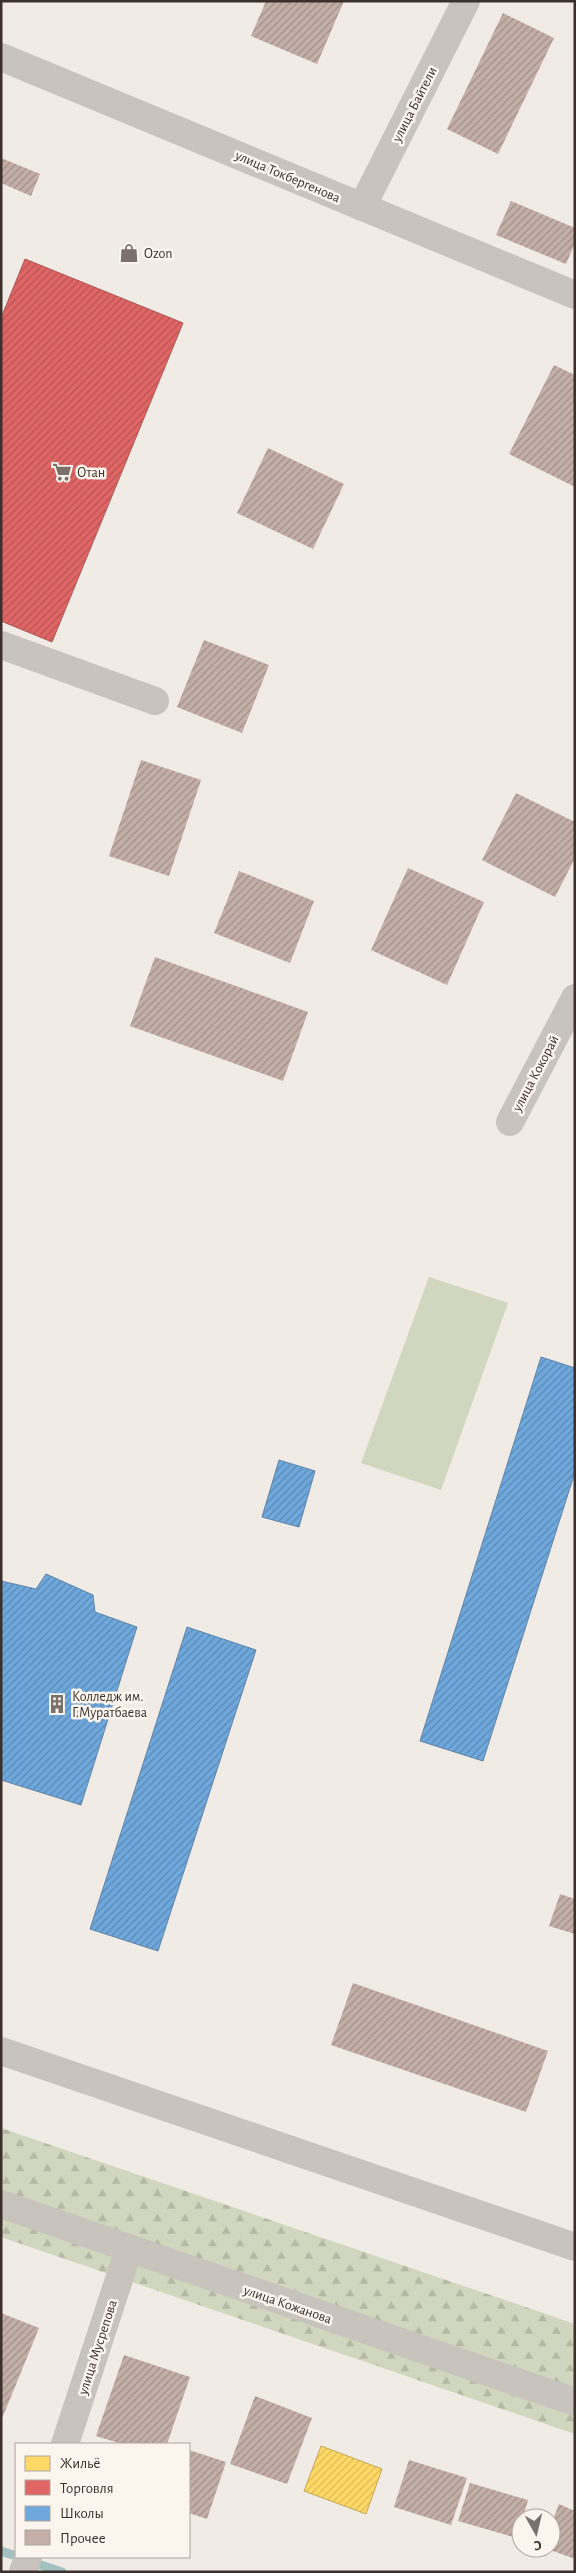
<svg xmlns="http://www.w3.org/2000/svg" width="576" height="2573" font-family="'Alegreya Sans',sans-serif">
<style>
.forest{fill:url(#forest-firs)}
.garden{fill:#d1d6bf}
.homes{fill:url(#homes-hatch);stroke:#c4a654}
.shops{fill:url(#shops-hatch);stroke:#ae5654}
.schools{fill:url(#schools-hatch);stroke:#5f84a7}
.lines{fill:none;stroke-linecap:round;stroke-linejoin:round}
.stream{stroke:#a1c2c1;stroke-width:9}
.building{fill:url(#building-hatch)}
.minor{stroke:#c9c3be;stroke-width:28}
.labels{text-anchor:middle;stroke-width:5;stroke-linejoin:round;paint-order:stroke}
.street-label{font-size:14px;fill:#3b302b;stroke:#fbf5ee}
.poi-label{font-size:14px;fill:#3b302b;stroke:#fbf5ee;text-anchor:start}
</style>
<defs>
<pattern id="forest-firs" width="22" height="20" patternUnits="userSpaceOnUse" patternTransform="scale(1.25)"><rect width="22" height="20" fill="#d1d6bf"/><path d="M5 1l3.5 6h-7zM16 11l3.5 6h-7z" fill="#b4b8a4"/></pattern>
<pattern id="homes-hatch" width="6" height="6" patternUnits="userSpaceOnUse" patternTransform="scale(1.25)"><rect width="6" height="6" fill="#ffd966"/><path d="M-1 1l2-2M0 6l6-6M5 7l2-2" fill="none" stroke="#dbbb59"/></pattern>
<pattern id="shops-hatch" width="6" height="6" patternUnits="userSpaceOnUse" patternTransform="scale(1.25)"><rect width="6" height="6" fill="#e06666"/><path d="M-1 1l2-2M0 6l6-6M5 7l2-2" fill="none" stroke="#b75454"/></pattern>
<pattern id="schools-hatch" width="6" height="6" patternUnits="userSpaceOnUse" patternTransform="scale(1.25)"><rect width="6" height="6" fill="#6fa8dc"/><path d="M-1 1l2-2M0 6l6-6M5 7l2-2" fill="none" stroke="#5c89b3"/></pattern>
<pattern id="building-hatch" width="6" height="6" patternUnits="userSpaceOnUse" patternTransform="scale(1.25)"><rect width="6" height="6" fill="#c3afa7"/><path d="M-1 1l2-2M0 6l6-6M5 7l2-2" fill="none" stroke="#a08f88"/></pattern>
</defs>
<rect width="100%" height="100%" fill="#f0ebe5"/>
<path class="forest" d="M1 2128 575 2324V2434L1 2237Z"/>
<path class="garden" d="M429 1277 508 1303 441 1490 361 1463Z"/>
<path class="homes" d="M321 2446 382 2469 366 2514 304 2491Z"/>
<path class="shops" d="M25 259 183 323 52 642 1 621V318Z"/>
<path class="schools" d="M541 1357 575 1368V1472L483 1761 420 1741Z
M279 1460 315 1471 299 1527 262 1517Z
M46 1574 93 1595 95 1612 137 1627 81 1805 1 1780V1581L36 1589Z
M187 1627 256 1650 158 1951 90 1929Z"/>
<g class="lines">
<path class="stream" d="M1 2551 16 2556
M29 2561 62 2572"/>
</g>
<path class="building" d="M266 1H344L317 64 251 36Z
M503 13 554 38 498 154 447 129Z
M1 158 40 174 31 196 1 183Z
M511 201 575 228V243L566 264 496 235Z
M554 365 575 375V487L509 454Z
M268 448 344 484 313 549 237 513Z
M204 640 269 665 242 733 177 707Z
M141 760 201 780 169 876 109 856Z
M516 793 575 822V858L555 897 482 860Z
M408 868 484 902 447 985 371 950Z
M239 871 314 901 290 963 214 933Z
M155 957 308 1012 283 1081 130 1026Z
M560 1894 575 1899V1934L549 1926Z
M353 1983 548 2051 526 2112 331 2045Z
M1 2313 39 2328 1 2421Z
M124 2355 190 2377 167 2444H122L96 2436Z
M255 2396 312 2418 287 2484 230 2464Z
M189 2450 226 2462 207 2519 189 2513Z
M409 2460 467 2478 451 2525 394 2507Z
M470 2483 528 2500 517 2538 458 2521Z
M559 2504 575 2511V2559L545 2548H551V2525Z"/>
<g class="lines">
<path class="minor" d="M1 57 575 295
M362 207 466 1
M1 645 155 701
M510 1122 575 998
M1 2051 575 2247
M1 2204 575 2402
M65 2444 129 2249
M23 2572 28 2557"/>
</g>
<defs>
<g id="shop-bare" transform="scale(1.5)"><path d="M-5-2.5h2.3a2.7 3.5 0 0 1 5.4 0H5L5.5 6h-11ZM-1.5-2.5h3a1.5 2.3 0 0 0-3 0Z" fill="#7a716c" stroke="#fbf5ee" stroke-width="2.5" paint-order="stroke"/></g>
<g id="supermarket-bare" transform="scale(1.5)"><path d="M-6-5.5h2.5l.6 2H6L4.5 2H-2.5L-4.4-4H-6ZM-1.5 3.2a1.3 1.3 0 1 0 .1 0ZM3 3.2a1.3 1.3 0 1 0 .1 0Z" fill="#7a716c" stroke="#fbf5ee" stroke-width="2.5" paint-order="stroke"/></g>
<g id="building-bare" transform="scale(1.5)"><path d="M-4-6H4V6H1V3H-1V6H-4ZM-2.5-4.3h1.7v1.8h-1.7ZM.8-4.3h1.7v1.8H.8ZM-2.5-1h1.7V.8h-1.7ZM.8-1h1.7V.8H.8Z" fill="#7a716c" stroke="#fbf5ee" stroke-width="2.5" paint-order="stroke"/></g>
</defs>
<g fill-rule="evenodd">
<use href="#shop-bare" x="129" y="253"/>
<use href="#supermarket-bare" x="62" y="472"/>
<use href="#building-bare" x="57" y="1704"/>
</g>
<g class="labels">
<g class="street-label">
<text transform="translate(414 104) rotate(-63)" y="5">улица Байтели</text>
<text transform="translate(288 176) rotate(23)" y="5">улица Токбергенова</text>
<text transform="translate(535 1073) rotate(-62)" y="5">улица Кокорай</text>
<text transform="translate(288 2304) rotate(19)" y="5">улица Кожанова</text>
<text transform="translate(97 2347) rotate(-72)" y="5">улица Мусрепова</text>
</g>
<g class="poi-label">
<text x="144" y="258">Ozon</text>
<text x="77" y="477">Отан</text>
<text x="72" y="1701">Колледж им.<tspan x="72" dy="16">Г.Муратбаева</tspan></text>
</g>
</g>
<rect width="576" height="2573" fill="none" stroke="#3b302b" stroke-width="5"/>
<rect x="15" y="2443" width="175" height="115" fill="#fbf5ee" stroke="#aea6a0"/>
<rect x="25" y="2456" width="25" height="15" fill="#ffd966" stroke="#aea6a0"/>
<text x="60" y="2468" font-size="15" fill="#3b302b">Жильё</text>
<rect x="25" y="2480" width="25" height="15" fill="#e06666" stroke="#aea6a0"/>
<text x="60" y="2493" font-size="15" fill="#3b302b">Торговля</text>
<rect x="25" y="2506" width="25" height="15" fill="#6fa8dc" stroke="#aea6a0"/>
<text x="60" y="2518" font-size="15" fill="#3b302b">Школы</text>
<rect x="25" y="2530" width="25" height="15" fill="#c3afa7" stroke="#aea6a0"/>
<text x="60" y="2543" font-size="15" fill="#3b302b">Прочее</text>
<g transform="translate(536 2533) rotate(172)"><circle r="24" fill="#fbf5ee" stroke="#aea6a0"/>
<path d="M0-4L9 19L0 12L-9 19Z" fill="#7a716c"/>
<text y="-8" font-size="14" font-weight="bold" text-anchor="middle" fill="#3b302b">С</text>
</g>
</svg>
